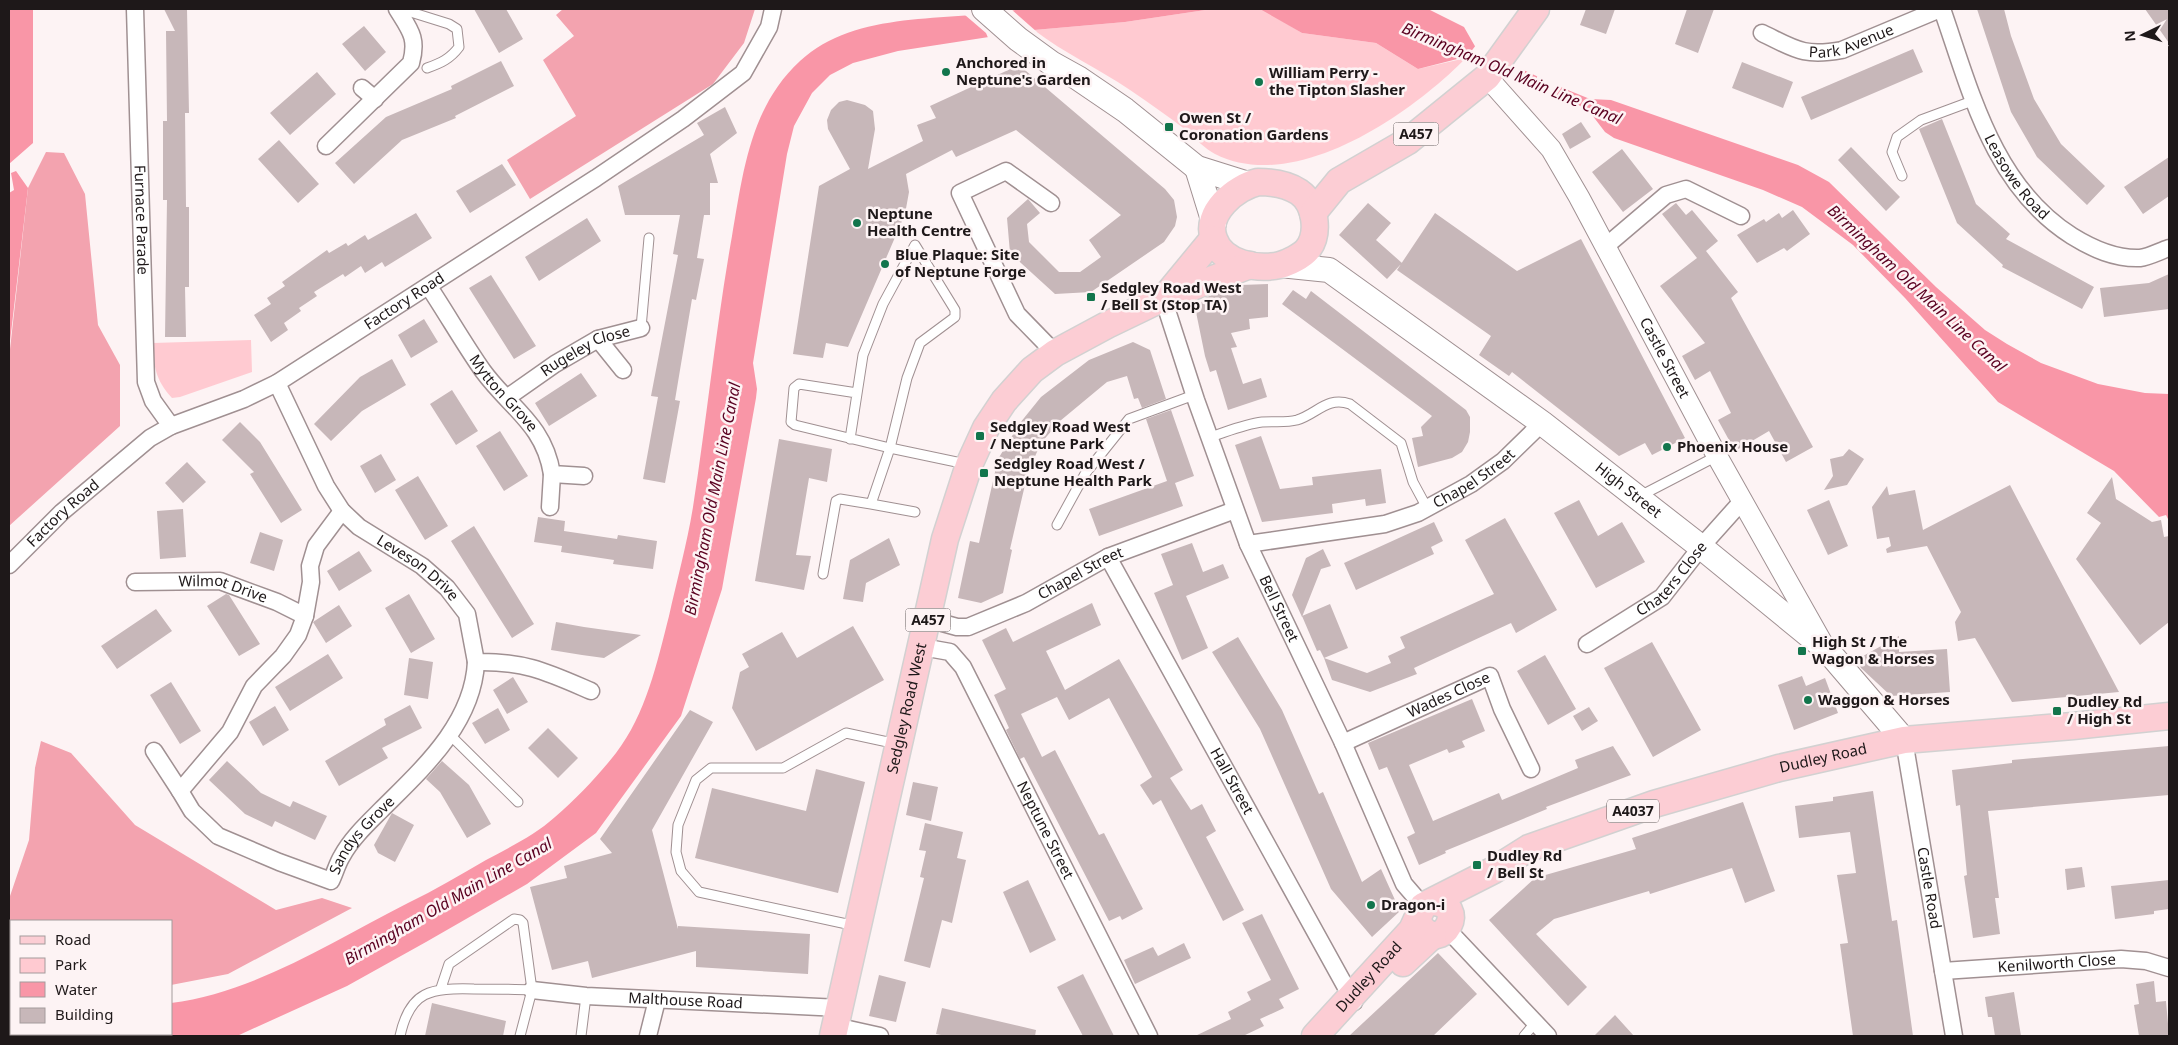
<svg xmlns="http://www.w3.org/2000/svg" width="2178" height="1045" font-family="'Noto Sans',sans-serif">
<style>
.green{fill:#ffcad1}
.forest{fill:#f3a3af}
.water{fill:#f996a7}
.pier{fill:#fdf3f4}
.building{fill:#c7b7b9}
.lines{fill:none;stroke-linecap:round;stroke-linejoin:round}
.service-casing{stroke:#a09092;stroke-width:11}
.minor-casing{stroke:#a09092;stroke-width:19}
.tertiary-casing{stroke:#a09092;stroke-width:22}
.secondary-casing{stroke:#a09092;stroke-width:26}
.primary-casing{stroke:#d2d1d1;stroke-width:29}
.service{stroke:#fff;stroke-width:9}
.minor{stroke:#fff;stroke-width:16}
.tertiary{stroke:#fff;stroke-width:20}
.secondary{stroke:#fff;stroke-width:24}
.primary{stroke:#fccdd4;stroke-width:26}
.poi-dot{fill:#12754c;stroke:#fdf3f4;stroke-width:2}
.labels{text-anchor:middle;stroke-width:5;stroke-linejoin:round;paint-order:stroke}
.shield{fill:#fdf3f4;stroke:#615a5b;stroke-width:1}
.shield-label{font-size:14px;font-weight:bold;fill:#1e1819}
.street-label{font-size:15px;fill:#1e1819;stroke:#fdf3f4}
.poi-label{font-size:15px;font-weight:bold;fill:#1e1819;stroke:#fdf3f4;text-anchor:start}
.water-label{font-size:16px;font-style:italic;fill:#5a0020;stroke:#fdf3f4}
</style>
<rect width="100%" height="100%" fill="#fdf3f4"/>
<path class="green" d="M1212 9 1264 10 1302 33 1376 43 1418 69 1466 58C1412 113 1296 195 1215 154 1205 149 1195 138 1186 130 1168 116 1149 103 1130 90 1099 69 1064 53 1034 30L1125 22Z
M251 340 252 372 180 397 172 398C155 379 154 367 153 343Z"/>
<path class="forest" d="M563 9H755L744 43 713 84 530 199 507 160 576 116 543 60 574 36 556 15Z
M46 152 64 153 85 194 98 325 120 365V426L9 526V358L28 188Z
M41 741 71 753 135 825 276 910 322 898 352 908 228 974 171 985V921H11V968H9V899L29 840 35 768Z"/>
<path class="water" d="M9 9H33V143L9 164Z
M1020 9H1212L1125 22 1034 30 898 51 853 63 830 75 812 93 794 126 787 154 753 363 757 389 756 398 722 589 681 716 596 833 527 884 426 942 347 986 237 1036H9V980L11 981V1034H171V1003C256 992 333 941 408 903 435 890 460 875 486 860 510 847 535 835 555 817 577 798 598 776 616 753 646 714 657 663 669 616 677 580 687 544 693 507 707 417 716 326 732 236 743 173 750 107 800 61 858 8 948 23 1020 9Z
M1260 9H1428L1464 27 1476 48 1558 86 1590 99 1611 100 1798 165 1829 182 1936 287 1985 330 2007 344 2041 363 2098 384 2145 393 2169 394V521L2166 515 2159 517 2114 471 1998 402 1905 298 1853 245 1802 207 1763 190 1614 138 1605 132 1589 111 1575 103 1555 96 1469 56 1418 69 1376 43 1302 33Z
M16 171 28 188 9 350V193L14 190 11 173Z"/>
<path class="pier" d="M1011 9 1037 32 989 40 986 33 965 15Z
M1476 45 1524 68 1519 82 1470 59 1463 62Z
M1538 74 1557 83 1555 96 1533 89Z"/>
<path class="building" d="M164 9H187L189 113H185L186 207H189V287H185L186 337H165L167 200H163V121H167L166 31H175Z
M474 9H506L523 39 499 53Z
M1586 9H1615L1606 34 1580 25Z
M1687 9H1714L1698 53 1675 44Z
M1977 9H2004L2011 36 2034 99 2061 144 2105 186 2087 205 2037 157 2011 112Z
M2145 9H2169V43Z
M364 26 386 52 365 71 342 44Z
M1913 49 1923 72 1811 120 1801 97Z
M501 61 514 86 455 116 456 118 402 140 354 184 335 163 386 117 452 89 451 86Z
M1742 62 1793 82 1783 108 1732 88Z
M1019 65 1165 189 1174 200 1177 217 1175 226 1164 242 1091 292 1055 294 1010 253 1007 218 1028 199 1040 213 1027 224 1029 242 1059 272H1080L1101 257 1089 240 1121 215 1016 130 956 157 952 150 906 174 909 192 905 214 848 347 826 343 823 358 793 354 819 186 850 169 828 129 827 120 831 110 839 102 847 100 865 105 873 111 875 129 868 169 923 141 917 125 936 118 930 106Z
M317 72 336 94 290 135 270 113Z
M725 107 737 133 710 154 718 183H710V215H704L697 258 704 259 696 300 692 299 681 364 675 400 680 401 665 483 643 479 658 397 651 396 678 255 673 254 680 215H625L618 186 704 135 697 123Z
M1942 119 1976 204 2010 234 2006 239 2094 287 2082 309 2002 267 2003 265 1957 223 1919 129Z
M1581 122 1591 137 1570 149 1562 134Z
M279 140 319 184 298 203 258 159Z
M1851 147 1900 197 1886 211 1838 160Z
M1622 149 1653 189 1623 212 1592 172Z
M2169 157V196L2143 214 2124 187Z
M502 164 516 185 470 213 456 191Z
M1368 203 1391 223 1376 240 1402 263 1387 279 1339 235Z
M1676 203 1686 215 1692 210 1718 241 1706 251 1738 292 1731 298 1813 447 1786 462 1769 431 1735 451 1718 420 1731 413 1710 371 1695 380 1682 356 1705 343 1660 286 1697 258 1662 214Z
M1793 210 1810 234 1787 251 1784 248 1757 263 1737 235 1764 219 1766 222 1779 213 1782 218Z
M416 213 432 238 385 267 382 262 365 273 361 266 345 277 343 274 314 292 317 296 299 308 301 311 284 323 288 330 271 342 254 315 271 304 267 298 285 286 282 282 327 250 329 253 346 243 348 246 365 235 368 240Z
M1435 213 1517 271 1581 239 1685 438 1652 455 1645 443 1619 456 1512 372 1509 376 1479 355 1491 336 1397 270Z
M587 218 601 241 539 281 525 257Z
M2169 274V309L2104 317 2100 288 2149 283Z
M491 275 536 346 514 359 469 288Z
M1268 284V317L1249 319 1250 329 1231 333 1237 347 1231 348 1243 384 1261 378 1267 397 1228 410 1216 370 1210 372 1205 356 1196 312 1204 298 1241 285Z
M1293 290 1306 299 1311 291 1466 410 1470 417V432L1468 442 1462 452 1452 458 1418 467 1412 438 1423 436 1421 427 1432 416 1282 304Z
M424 319 438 342 411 358 398 335Z
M1133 342 1150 350 1166 399 1142 408 1138 398 1134 399 1127 376 1107 382 1060 421 1041 443 1028 472 1010 549 1012 550 1003 593 981 603 958 598 970 541 979 543 998 459 1020 423 1041 397 1089 360Z
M392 359 406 385 362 411 331 441 314 424 360 377Z
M581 373 597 396 549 426 535 403Z
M452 390 478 431 456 445 430 404Z
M1171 410 1194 476 1175 483 1183 506 1099 536 1089 509 1167 481 1146 419Z
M240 422 260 442 302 510 281 523 250 474 254 472 222 440Z
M500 431 528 476 504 491 476 446Z
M1261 436 1280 489 1313 485 1312 477 1381 469 1386 503 1366 506 1365 499 1332 504 1333 513 1262 522 1235 445Z
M779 439 832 449 827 482 809 478 796 555 811 556 804 590 755 581Z
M1849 449 1864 459 1847 485 1824 490 1833 476 1830 459 1843 456Z
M381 454 396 480 375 493 360 466Z
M187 462 206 482 183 503 165 483Z
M418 476 448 526 425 540 395 490Z
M2112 477 2116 499 2152 522 2161 520 2164 537 2169 536V622L2140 645 2076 559 2101 523 2087 513Z
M2010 485 2043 548 2119 692 2012 702 1975 638 1958 641 1955 622 1961 612 1927 546 1887 553 1886 549 1891 546 1889 537 1877 539 1872 507 1887 486 1889 495 1915 490 1923 530Z
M1579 500 1598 536 1622 522 1645 562 1596 588 1554 513Z
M1829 500 1848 546 1828 555 1807 510Z
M183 509 186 557 160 559 157 511Z
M538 517 565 521 564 531 617 539 618 535 657 541 653 569 613 564 614 560 561 552 562 546 534 542Z
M1505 518 1557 610 1516 633 1511 623 1414 668 1417 674 1370 692 1332 680 1324 658 1367 673 1391 663 1388 656 1405 648 1400 637 1494 594 1465 540Z
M1434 522 1443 541 1431 547 1434 554 1356 590 1344 563Z
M474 526 534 624 512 638 451 541Z
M260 532 283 540 274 571 250 563Z
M889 538 900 565 866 583 863 602 843 599 850 560Z
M1192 543 1203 572 1223 564 1229 578 1186 596 1208 648 1182 660 1154 593 1173 585 1161 554Z
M1323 549 1331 566 1321 569 1302 617 1292 595 1306 558Z
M359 551 372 571 339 591 327 571Z
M226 594 229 595 260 644 239 656 207 606Z
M409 594 435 639 411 653 385 608Z
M1092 603 1101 625 1046 651 1065 690 1119 659 1183 770 1170 778 1191 810 1202 804 1216 831 1206 837 1244 910 1223 921 1161 800 1153 805 1140 785 1152 777 1109 698 1069 720 1057 697 1021 714 1042 757 1055 750 1099 835 1104 833 1143 909 1122 920 1120 916 1109 921 1024 757 1020 759 1006 730 1009 728 994 695 1006 689 982 640 1006 628 1013 642Z
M1330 604 1348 648 1324 658 1320 650 1317 651 1302 616Z
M339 605 352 626 326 643 313 622Z
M156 609 172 631 117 669 101 646Z
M556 622 584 627 641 635 604 658 582 655 551 650Z
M853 626 884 680 756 751 732 708 740 672 749 667 742 654 782 632 797 658Z
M1899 636V652L1947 649 1950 692 1891 696 1861 668 1856 660Z
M1238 637 1282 710 1319 794 1323 792 1362 882 1381 869 1400 911 1372 937 1331 889 1260 729 1212 652Z
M1652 642 1701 730 1653 757 1604 668Z
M328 654 343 678 290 711 275 687Z
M1545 655 1576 709 1548 725 1517 671Z
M409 658 433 662 428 699 404 695Z
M1802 676 1806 686 1825 678 1838 713 1794 730 1778 685Z
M513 677 528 702 507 714 493 690Z
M171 682 201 731 180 744 150 695Z
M1472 699 1485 731 1462 741 1465 747 1449 753 1447 749 1409 765 1433 821 1499 793 1502 800 1578 768 1575 760 1613 746 1631 775 1546 807 1547 809 1445 851 1446 853 1419 865 1407 837 1415 833 1387 767 1379 770 1368 743Z
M410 705 422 728 382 748 388 758 339 786 325 761 386 725 384 719Z
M275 706 289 730 263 746 249 722Z
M1589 707 1598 721 1582 731 1573 716Z
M498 708 510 730 485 744 472 723Z
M690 710 713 722 652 830 678 929V926L810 934 808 974 696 967V951L592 978 588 961 552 970 530 887 567 878 564 866 612 853 600 839Z
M548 728 578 758 558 778 528 748Z
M2169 746V795L1988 811 1999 898H1995L2000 934 1973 938 1964 876 1967 875 1960 805 1956 806 1952 770 2012 763V760Z
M227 761 261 793 290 807 293 801 327 816 315 840 275 821 272 827 245 814 209 780Z
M442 761 469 785 491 824 467 838 440 792 426 779Z
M816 769 865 782 838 893 695 858 712 788 806 811Z
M913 782 938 787 931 821 906 815Z
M1873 791 1892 921 1897 920 1913 1036H1853L1840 944 1848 943 1837 875 1856 873 1850 832 1799 838 1795 806 1833 801V797Z
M1743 802 1775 891 1745 903 1732 868 1650 894 1649 891 1554 919 1536 934 1587 987 1568 1006 1489 920 1535 878 1636 849 1632 838Z
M392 813 414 825 395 862 378 853 374 845Z
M925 823 963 832 957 858 966 860 952 923 942 920 930 968 904 961 924 878 920 877 926 851 919 850Z
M2082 867 2085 887 2067 890 2065 869Z
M1028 880 1056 940 1030 953 1003 892Z
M2169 880V909L2154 911V914L2115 919 2111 886Z
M1262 914 1299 989 1279 999 1284 1008 1260 1019 1264 1026 1243 1036H1195L1231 1019 1228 1012 1251 1000 1247 992 1271 980 1242 923Z
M1184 943 1191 958 1135 984 1124 960 1153 947 1158 956Z
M1438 953 1477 994 1433 1036H1349Z
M1083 974 1114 1036H1083L1057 987Z
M879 975 906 982 896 1022 869 1016Z
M2154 981 2156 1002 2166 1001 2169 1035 2139 1036 2134 1005 2139 1004 2136 984Z
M2014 992 2021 1036H1995L1992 1017H1988L1985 997Z
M432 1003 506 1021 503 1036H425Z
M942 1008 1036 1030 1035 1036H946L936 1034Z
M1615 1015 1634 1036H1594Z"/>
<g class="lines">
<g class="service-casing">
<path id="service" d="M401 9 449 24 457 29 459 47C450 59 441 63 427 68
M1902 176 1892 152 1897 137 1921 120 1975 100
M641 328 649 238
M1210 437C1226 432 1245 424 1262 422 1274 421 1285 423 1297 420 1317 414 1327 396 1350 404L1401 443 1413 482 1427 508
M850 439 863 355 883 304 915 245 955 310V317L920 343 907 378 890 448 795 425 791 422 794 388 799 384 857 393
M1640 496 1717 456
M871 504 915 512
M1057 525 1085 474 1129 419 1194 395
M823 574 836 501 840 499 871 504 890 448 966 464
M449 734 518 802
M856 926 699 892 681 871 676 852 678 825 696 780 711 768H783L846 733 897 744
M441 988 449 964 514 919 520 920 523 923 532 990 520 1036
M400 1036C410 990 431 988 474 989 493 989 512 989 532 990
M581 1036 586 996
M1524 1036 1535 1023"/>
</g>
<g class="minor-casing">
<g id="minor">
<path id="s1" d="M135 9 146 382 153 401 171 426"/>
<path id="s2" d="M1942 9C1971 92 1993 186 2072 236 2093 249 2115 259 2140 258 2149 257 2160 251 2169 248"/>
<path id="s3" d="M1762 33C1795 49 1803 57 1842 50L1940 9"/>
<path d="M362 88 375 99"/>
<path d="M326 146 411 63C418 38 410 30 397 9"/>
<path d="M1051 203 1006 171 960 193 1017 314 1055 353"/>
<path d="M1606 246 1666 195 1686 189 1741 216"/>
<path id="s4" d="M429 287C447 314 464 344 483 371 510 408 544 424 552 474L584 476"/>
<path id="s5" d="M1163 298 1196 400 1248 544 1343 743 1404 884 1423 906"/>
<path d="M598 339 623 370"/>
<path id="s6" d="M277 383 326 486 342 511 359 527 422 566 447 588 467 614 476 662C525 661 547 672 591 691"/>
<path id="s7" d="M508 397 555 364 598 339 641 328"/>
<path d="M550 507 552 474"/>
<path id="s8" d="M342 511 316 546 310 566 311 582 305 616 298 635 283 656 254 686 230 732 180 791 192 811 218 836 279 862 331 881C335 873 337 864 342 856 351 839 367 824 381 810 422 769 473 724 476 662"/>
<path id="s9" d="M1248 544 1385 524 1418 513 1471 484 1503 461 1542 423"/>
<path id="s10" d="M1108 557 1354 1002"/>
<path id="s11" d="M9 565 62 512 150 438 171 426 244 399 277 383 596 178 683 119 743 73 769 27 773 9"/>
<path id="s12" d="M135 582 220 581 277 602 305 616"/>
<path id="s13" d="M928 619 957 627H968L1026 603 1108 557 1235 510"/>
<path id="s14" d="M1587 644 1662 597 1701 547 1743 500"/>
<path id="s15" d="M922 647 950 652 963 667 1149 1036"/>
<path id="s16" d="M1904 740 1954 1036"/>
<path id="s17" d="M1343 743 1490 676 1502 709 1531 769"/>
<path d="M154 751 180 791"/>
<path d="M1447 929 1548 1036"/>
<path id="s18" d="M1943 971 2121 959 2146 961 2169 968"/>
<path id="s19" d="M532 990 586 996 840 1008"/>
<path d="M835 1026 880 1036"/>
<path d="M648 1036 657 1000"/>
</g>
</g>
<g class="tertiary-casing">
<g id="tertiary">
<path id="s20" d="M1487 77 1551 149 1579 197 1717 456 1824 646"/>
</g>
</g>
<g class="secondary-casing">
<g id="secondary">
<path d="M984 9 1018 39 1051 63 1078 78 1125 110 1197 168 1248 184"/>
<path d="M1197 168 1214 223"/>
<path id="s21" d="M1280 265 1329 270 1542 423 1701 547 1827 650 1904 740"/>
</g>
</g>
<g class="primary-casing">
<g id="primary">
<path d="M1258 182C1272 182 1287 184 1299 192 1316 204 1320 234 1307 250 1302 256 1288 263 1280 265 1258 270 1222 264 1214 239 1204 213 1236 187 1258 182Z"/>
<path d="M1313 213 1339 181 1408 141 1487 77 1536 9"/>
<path d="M1166 296 1213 239"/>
<path d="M1420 926C1442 956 1470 903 1432 902"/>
<path d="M1403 963 1433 935"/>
<path id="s22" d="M833 1036 945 539 969 465 986 428 1004 401 1032 370 1055 353 1107 325 1163 298 1250 265"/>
<path id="s23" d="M1315 1036 1412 930 1423 906 1494 870 1529 848 1654 804 1779 768 1904 740 2073 726 2169 716"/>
</g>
</g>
<use href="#service" class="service"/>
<use href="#minor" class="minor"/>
<use href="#tertiary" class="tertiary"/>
<use href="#secondary" class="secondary"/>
<use href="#primary" class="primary"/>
</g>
<g class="poi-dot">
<circle cx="946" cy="72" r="5"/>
<circle cx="1259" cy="82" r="5"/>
<rect x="1164" y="122" width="10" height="10" rx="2.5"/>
<circle cx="857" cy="223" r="5"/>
<circle cx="885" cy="264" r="5"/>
<rect x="1086" y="292" width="10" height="10" rx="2.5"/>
<rect x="975" y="431" width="10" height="10" rx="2.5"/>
<circle cx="1667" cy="447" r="5"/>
<rect x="979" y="468" width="10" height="10" rx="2.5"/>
<rect x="1797" y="646" width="10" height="10" rx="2.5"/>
<circle cx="1808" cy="700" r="5"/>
<rect x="2052" y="706" width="10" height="10" rx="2.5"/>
<rect x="1472" y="860" width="10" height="10" rx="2.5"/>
<circle cx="1371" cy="905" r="5"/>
</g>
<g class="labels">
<g class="shield">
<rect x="1393.5" y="122.5" width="45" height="23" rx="4"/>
<rect x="905.5" y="608.5" width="45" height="23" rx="4"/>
<rect x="1607" y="799.5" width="52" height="23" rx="4"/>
</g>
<g class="shield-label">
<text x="1416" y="139">A457</text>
<text x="928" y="625">A457</text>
<text x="1633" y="816">A4037</text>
</g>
<g class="street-label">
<text dy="5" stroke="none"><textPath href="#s3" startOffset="95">Park Avenue</textPath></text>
<text dy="5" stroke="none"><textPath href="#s2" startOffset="185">Leasowe Road</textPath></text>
<text dy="5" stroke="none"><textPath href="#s1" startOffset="211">Furnace Parade</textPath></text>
<text dy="5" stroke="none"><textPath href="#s11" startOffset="480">Factory Road</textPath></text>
<text dy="5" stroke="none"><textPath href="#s7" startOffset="91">Rugeley Close</textPath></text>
<text dy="5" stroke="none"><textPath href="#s20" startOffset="334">Castle Street</textPath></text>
<text dy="5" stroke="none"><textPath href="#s4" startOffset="130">Mytton Grove</textPath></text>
<text dy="5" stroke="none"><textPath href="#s9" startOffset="239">Chapel Street</textPath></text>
<text dy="5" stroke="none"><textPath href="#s21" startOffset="421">High Street</textPath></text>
<text dy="5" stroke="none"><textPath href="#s11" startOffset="75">Factory Road</textPath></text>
<text dy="5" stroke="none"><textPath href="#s6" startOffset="239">Leveson Drive</textPath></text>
<text dy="5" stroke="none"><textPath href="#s13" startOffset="166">Chapel Street</textPath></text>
<text dy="5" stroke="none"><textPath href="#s14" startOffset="108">Chaters Close</textPath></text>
<text dy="5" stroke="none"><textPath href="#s12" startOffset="89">Wilmot Drive</textPath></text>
<text dy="5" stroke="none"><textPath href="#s5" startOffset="332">Bell Street</textPath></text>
<text dy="5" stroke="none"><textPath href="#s17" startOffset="116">Wades Close</textPath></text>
<text dy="5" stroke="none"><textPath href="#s22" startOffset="336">Sedgley Road West</textPath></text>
<text dy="5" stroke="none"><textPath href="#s23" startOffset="599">Dudley Road</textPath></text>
<text dy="5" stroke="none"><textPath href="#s10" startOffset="256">Hall Street</textPath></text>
<text dy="5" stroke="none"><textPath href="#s15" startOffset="231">Neptune Street</textPath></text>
<text dy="5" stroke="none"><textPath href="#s8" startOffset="569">Sandys Grove</textPath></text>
<text dy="5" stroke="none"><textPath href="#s16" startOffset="150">Castle Road</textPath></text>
<text dy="5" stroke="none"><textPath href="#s18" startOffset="114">Kenilworth Close</textPath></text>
<text dy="5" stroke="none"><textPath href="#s23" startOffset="80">Dudley Road</textPath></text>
<text dy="5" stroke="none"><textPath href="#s19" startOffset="154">Malthouse Road</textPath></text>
</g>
<g class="poi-label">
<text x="956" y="68">Anchored in<tspan x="956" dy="17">Neptune's Garden</tspan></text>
<text x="1269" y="78">William Perry -<tspan x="1269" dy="17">the Tipton Slasher</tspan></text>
<text x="1179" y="123">Owen St /<tspan x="1179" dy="17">Coronation Gardens</tspan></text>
<text x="867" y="219">Neptune<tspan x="867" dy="17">Health Centre</tspan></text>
<text x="895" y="260">Blue Plaque: Site<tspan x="895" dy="17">of Neptune Forge</tspan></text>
<text x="1101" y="293">Sedgley Road West<tspan x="1101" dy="17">/ Bell St (Stop TA)</tspan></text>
<text x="990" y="432">Sedgley Road West<tspan x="990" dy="17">/ Neptune Park</tspan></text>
<text x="1677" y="452">Phoenix House</text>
<text x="994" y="469">Sedgley Road West /<tspan x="994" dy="17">Neptune Health Park</tspan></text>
<text x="1812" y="647">High St / The<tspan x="1812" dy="17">Wagon &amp; Horses</tspan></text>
<text x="1818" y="705">Waggon &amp; Horses</text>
<text x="2067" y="707">Dudley Rd<tspan x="2067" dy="17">/ High St</tspan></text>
<text x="1487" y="861">Dudley Rd<tspan x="1487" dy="17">/ Bell St</tspan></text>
<text x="1381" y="910">Dragon-i</text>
</g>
<g class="water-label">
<text transform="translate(1512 73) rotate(23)" y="6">Birmingham Old Main Line Canal</text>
<text transform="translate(1917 288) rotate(43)" y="6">Birmingham Old Main Line Canal</text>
<text transform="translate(712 499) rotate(-79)" y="6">Birmingham Old Main Line Canal</text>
<text transform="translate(448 901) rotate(-30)" y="6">Birmingham Old Main Line Canal</text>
</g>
</g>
<rect width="2178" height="1045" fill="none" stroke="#1e1819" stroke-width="20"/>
<rect x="10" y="920" width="162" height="115" fill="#fdf3f4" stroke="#a49b9c"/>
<rect x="20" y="936" width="25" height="8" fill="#fccdd4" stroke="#a49b9c"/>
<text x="55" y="945" font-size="15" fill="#1e1819">Road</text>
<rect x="20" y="958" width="25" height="15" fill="#ffcad1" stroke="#a49b9c"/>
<text x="55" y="970" font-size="15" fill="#1e1819">Park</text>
<rect x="20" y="982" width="25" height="15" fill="#f996a7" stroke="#a49b9c"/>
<text x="55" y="995" font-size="15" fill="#1e1819">Water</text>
<rect x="20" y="1008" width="25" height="15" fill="#c7b7b9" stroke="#a49b9c"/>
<text x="55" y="1020" font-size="15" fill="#1e1819">Building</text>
<g transform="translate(2143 35) rotate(265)" stroke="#fdf3f4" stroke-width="4" paint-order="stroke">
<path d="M0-4L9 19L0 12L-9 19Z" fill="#1e1819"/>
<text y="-8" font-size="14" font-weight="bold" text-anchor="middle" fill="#1e1819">N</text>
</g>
</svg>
